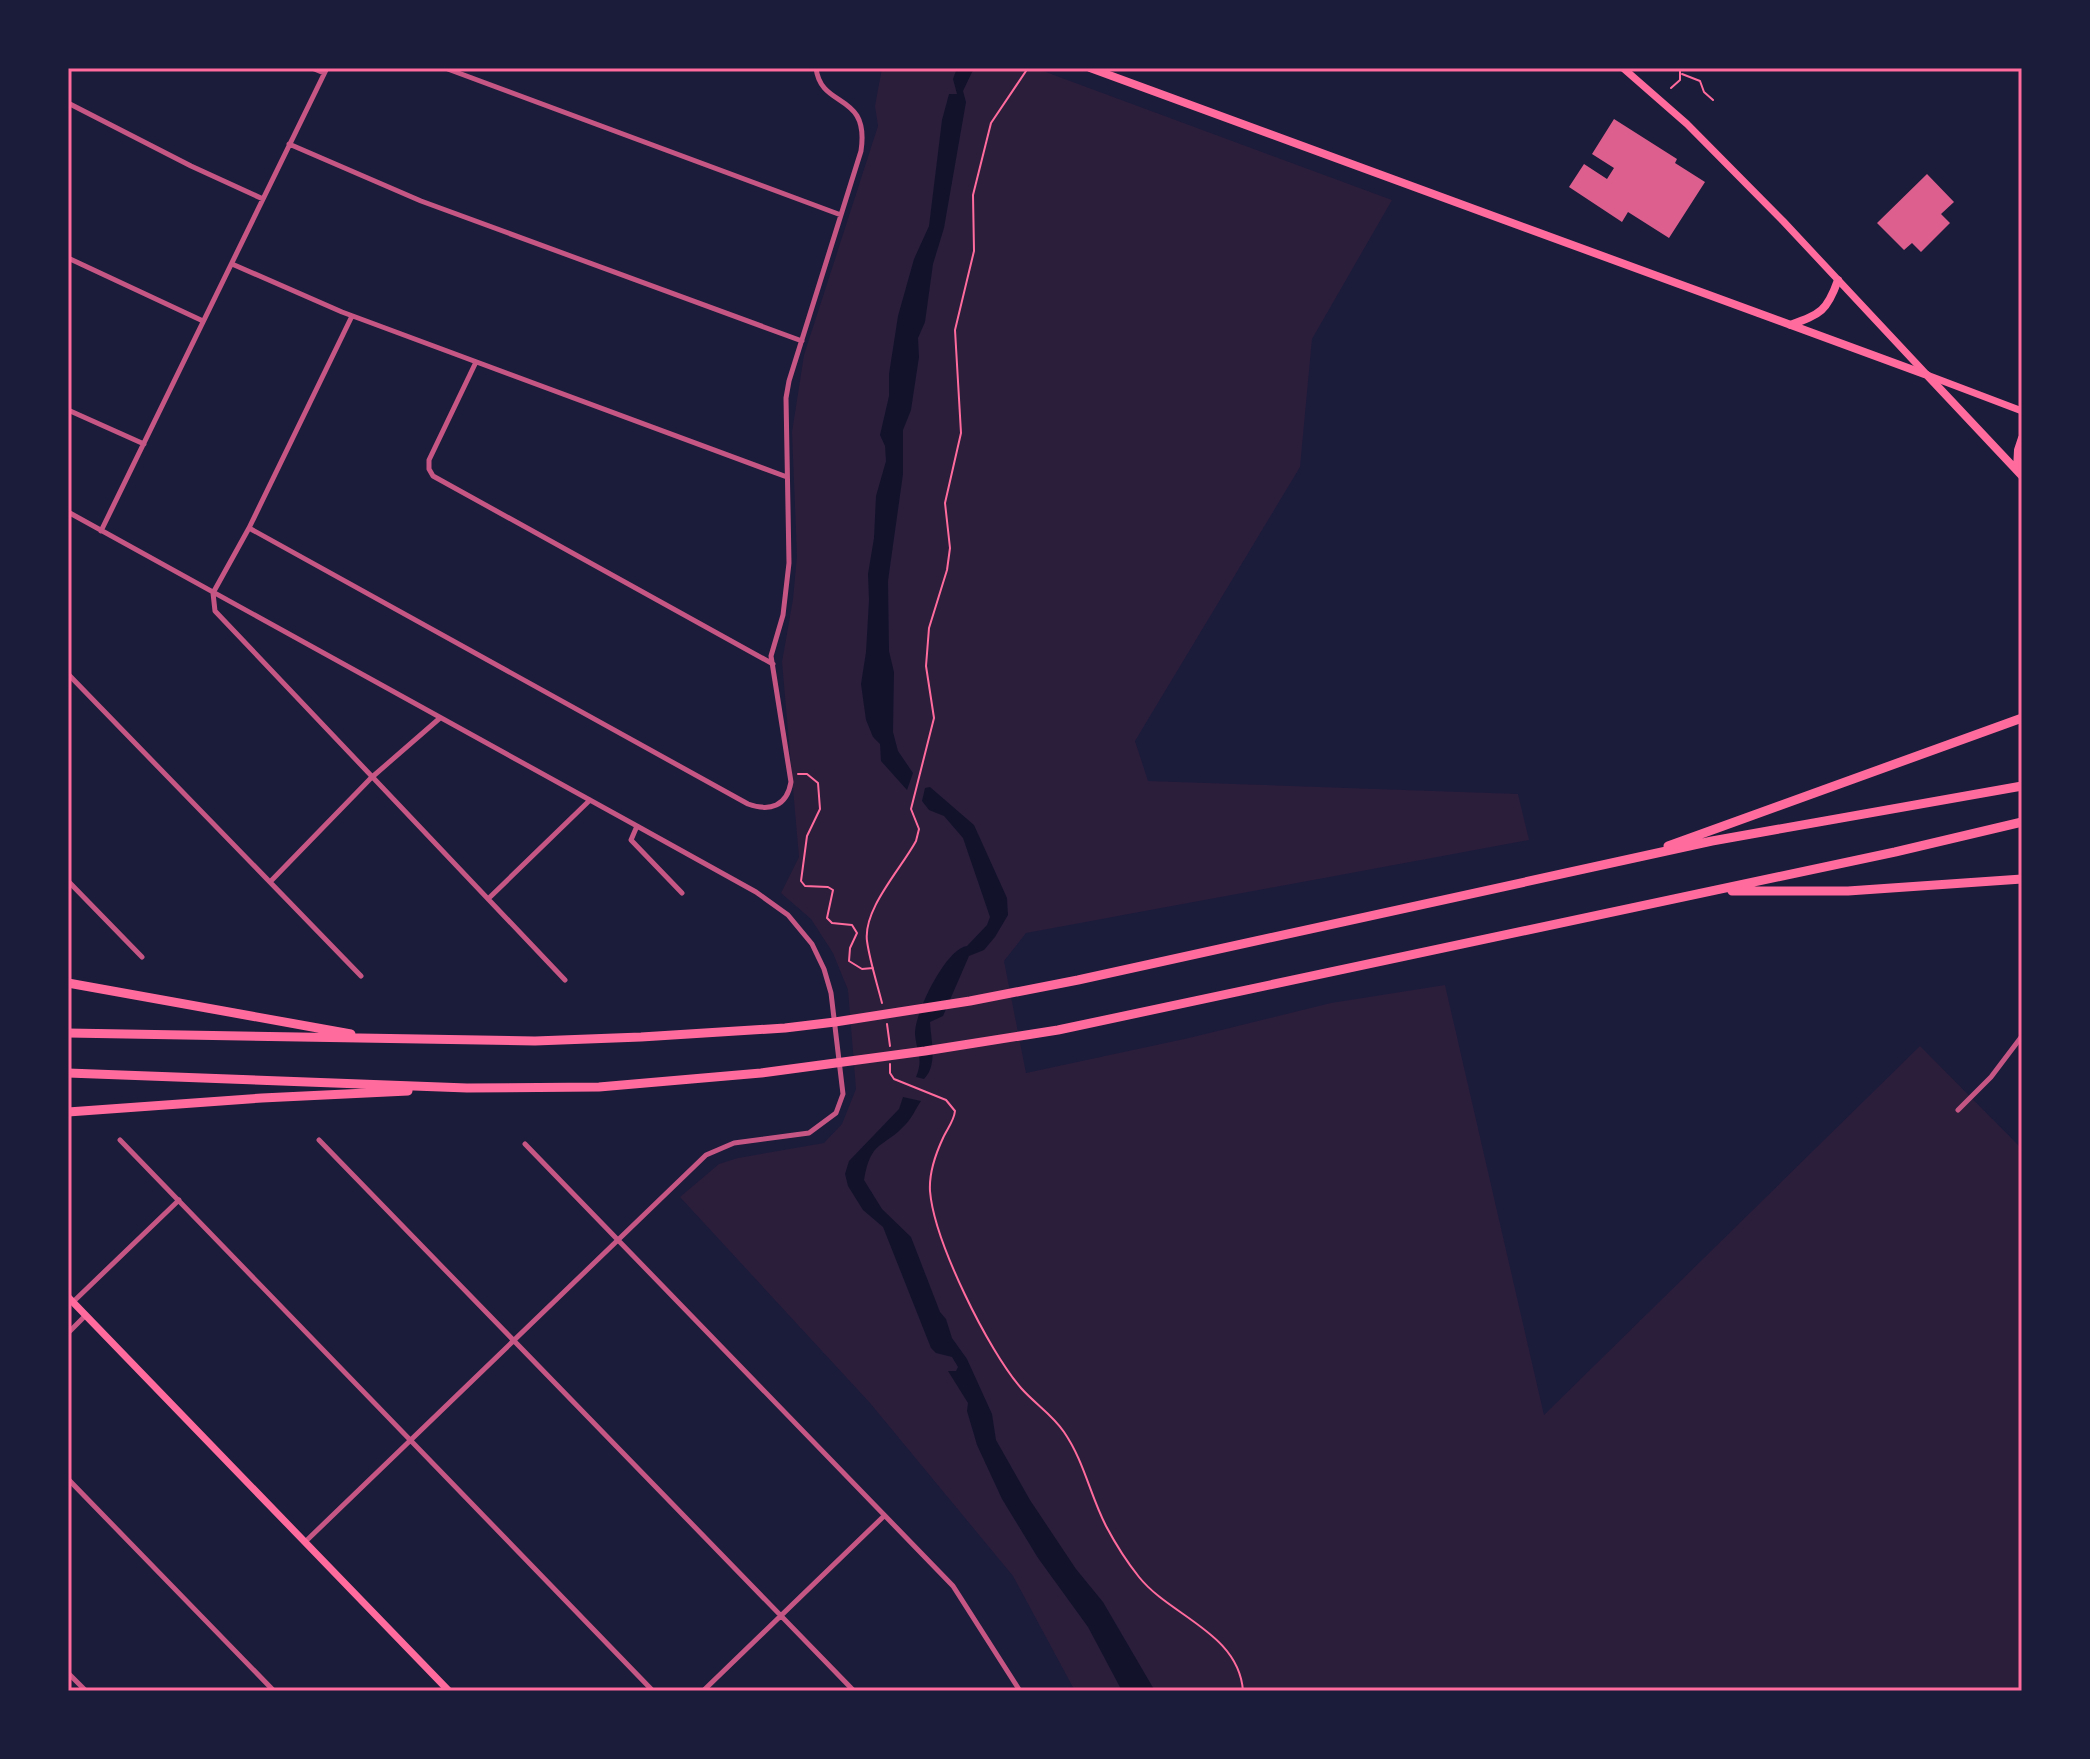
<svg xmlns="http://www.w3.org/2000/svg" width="2090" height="1759" font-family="Ubuntu,sans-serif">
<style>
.green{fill:#2a1e3b}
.water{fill:#12122b}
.building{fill:#dd5f8e}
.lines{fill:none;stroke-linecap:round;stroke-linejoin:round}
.path{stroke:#ff6b9d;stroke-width:2}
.minor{stroke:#c65784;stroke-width:5}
.secondary{stroke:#ff6b9d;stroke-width:7}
.primary{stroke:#ff6b9d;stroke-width:8}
.motorway{stroke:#ff6b9d;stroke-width:9}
.neatline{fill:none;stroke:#ff6b9d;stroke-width:3}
</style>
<rect width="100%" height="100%" fill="#1b1b3a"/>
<path class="green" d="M882 68H1035L1392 200 1312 339 1300 467 1135 741 1148 781 1518 794 1529 840 1026 933 1004 961 1026 1073 1189 1038 1331 1003 1445 985 1544 1415 1920 1046 2022 1149V1691H1075L1013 1576 870 1403 680 1197 719 1164 738 1158 824 1143 842 1124 856 1089 848 990 833 953 811 919 781 893 799 857 782 662 793 599 797 556 792 432 804 355 878 126 875 106Z"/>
<path class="water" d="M957 68H974L963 91 966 102 944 228 933 264 925 322 918 338 919 357 911 410 903 430V474L888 581 889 651 894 672 893 732 898 751 913 773 907 790 881 761 880 744 873 737 866 720 861 684 866 652 869 600 868 574 874 538 876 496 886 461 885 446 880 435 889 396V374L898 316 914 259 929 226 942 120 949 94H957L953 79Z
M930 787 974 825 1007 898 1008 915 995 937 984 950 969 956 943 1016 930 1022C931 1041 938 1065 924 1079L916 1077C924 1058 916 1051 915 1034 914 1014 946 948 967 946L987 925 990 917 963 838 944 816 929 810 922 801 925 788Z
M903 1097 921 1101C916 1108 912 1118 906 1124 883 1149 871 1139 864 1180L882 1209 911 1237 940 1312 946 1319 952 1338 967 1359 992 1414 996 1440 1030 1500 1076 1569 1103 1602 1155 1691H1122L1088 1627 1038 1558 1002 1499 977 1445 967 1411 968 1403 948 1371H956L958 1367 952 1357 936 1353 931 1348 883 1227 863 1210 848 1186 845 1174 849 1161 899 1109Z"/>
<path class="building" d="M1614 119 1677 159 1675 163 1705 182 1669 238 1628 212 1622 222 1569 187 1584 164 1607 179 1614 168 1592 154Z
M1927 174 1954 202 1941 214 1950 223 1921 252 1912 243 1904 250 1877 223Z"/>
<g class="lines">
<path class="path" d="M1682 74 1700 81 1704 92 1713 100
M1671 88 1680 80V68
M798 774H807L818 783 820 809 807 836 801 881 805 886 828 887 833 890 827 918 832 923 852 925 857 933 850 948 849 961 862 969 873 968
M882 1003C877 983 870 962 867 941 863 909 901 869 916 841L919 829 911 809 934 718 926 666 929 628 947 570 950 548 945 503 961 433 955 330 974 251 973 195 991 123 1028 68
M887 1024 890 1046
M890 1064V1073L894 1079 946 1100 955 1111C954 1121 947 1129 943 1138 936 1153 929 1174 930 1191 934 1241 988 1350 1021 1388 1035 1404 1052 1414 1064 1432 1084 1461 1090 1495 1106 1526 1115 1543 1127 1562 1139 1577 1170 1616 1239 1633 1243 1691"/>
<path class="minor" d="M312 68 324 73
M445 68 841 215
M68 103 191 166 263 199
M289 144 421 201 802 341
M68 258 203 321
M232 264 342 312 787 477
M352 316 249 528 213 593 215 611 565 980
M476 362 429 460V469L433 476 773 664
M68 410 144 444
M68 512 637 826
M249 528 748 804C770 812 787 806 791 782L771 656 783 615 789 563 786 398 789 381 861 151C870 91 821 110 816 68
M101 531 327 68
M68 674 361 976
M68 881 142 957
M270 882 371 778 440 718
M488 899 590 800
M1958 1110 1991 1077 2022 1036
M120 1140 653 1691
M319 1140 854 1691
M525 1144 953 1586 1020 1691
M73 1302 179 1200
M68 1333 86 1315
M68 1479 274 1691
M305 1542 706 1155 734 1143 809 1133 836 1113 843 1094 831 993 824 969 812 944 788 915 756 892 637 826 631 840 682 893
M68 1673 86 1691
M703 1691 884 1516"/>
<path class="secondary" d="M1623 68 1687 124 1783 221 1927 375 2022 411
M68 1297 449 1691"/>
<path class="primary" d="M1090 68 1927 375 2022 476
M1790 325C1821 314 1827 311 1838 280
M2017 470 2018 450 2022 438"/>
<path class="motorway" d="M1668 846 2022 718
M1732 891H1848L2022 879
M68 983 351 1034
M68 1033 535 1041 641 1037 785 1028 835 1022 970 1001 1078 980 1712 841 2022 786
M68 1073 467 1088 599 1087 761 1073 925 1051 1058 1030 1895 852 2022 822
M68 1112 262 1098 408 1091"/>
</g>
<rect width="2090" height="1759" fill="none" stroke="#1b1b3a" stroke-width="140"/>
<rect x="70" y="70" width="1950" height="1619" class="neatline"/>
</svg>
